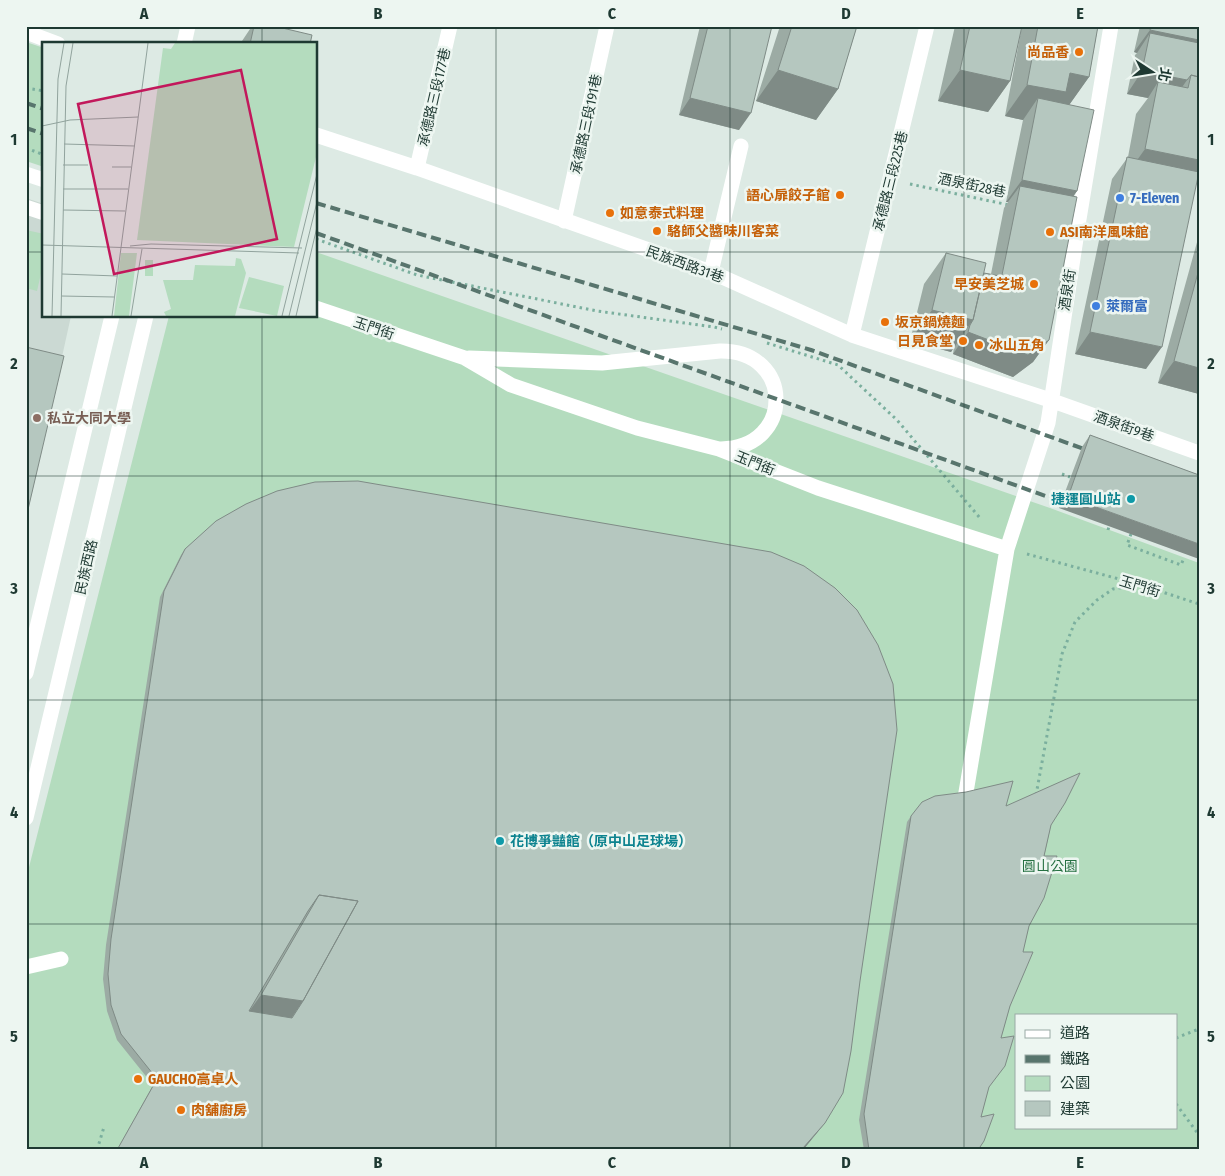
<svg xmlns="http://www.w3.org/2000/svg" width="1225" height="1176" font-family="'Fira Sans Condensed','Noto Sans TC',sans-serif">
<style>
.built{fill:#cbd9d3}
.green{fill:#b4dcbe;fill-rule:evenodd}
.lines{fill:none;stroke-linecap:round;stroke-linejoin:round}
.path{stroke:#7baf9e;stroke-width:3;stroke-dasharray:2.5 4;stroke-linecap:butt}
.minor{stroke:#fff;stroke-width:15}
.rail{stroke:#58756d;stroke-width:4;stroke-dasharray:10 5;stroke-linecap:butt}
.wall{fill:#9caba4}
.shaded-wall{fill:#7f8b86}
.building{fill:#b5c7bf;stroke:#7f8b86;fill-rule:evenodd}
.grid{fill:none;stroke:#1e3932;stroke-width:1;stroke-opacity:0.55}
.food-dot{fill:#e8710a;stroke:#edf6f1;stroke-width:2}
.shop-dot{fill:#3f7fe0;stroke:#edf6f1;stroke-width:2}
.education-dot{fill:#8d6e63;stroke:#edf6f1;stroke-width:2}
.culture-dot{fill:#0f9aa8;stroke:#edf6f1;stroke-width:2}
.labels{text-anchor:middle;stroke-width:5;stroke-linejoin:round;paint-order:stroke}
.food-label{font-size:14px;font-weight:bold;fill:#c56008;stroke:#edf6f1;text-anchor:start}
.street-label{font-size:14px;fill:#1e3932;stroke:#edf6f1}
.shop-label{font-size:14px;font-weight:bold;fill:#366cbe;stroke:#edf6f1;text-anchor:start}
.education-label{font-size:14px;font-weight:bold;fill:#785e54;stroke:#edf6f1;text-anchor:start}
.culture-label{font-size:14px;font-weight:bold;fill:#0d838f;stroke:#edf6f1;text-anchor:end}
.park-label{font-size:14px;fill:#277143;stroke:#edf6f1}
.inset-road{fill:none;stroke:#91a39d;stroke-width:1}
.view{fill:#c2185b;fill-opacity:0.15;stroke:#c2185b;stroke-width:2.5}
.inset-edge{fill:none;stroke:#1e3932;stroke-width:2.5}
.neatline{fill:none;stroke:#1e3932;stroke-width:2}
.grid-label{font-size:16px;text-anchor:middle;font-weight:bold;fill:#1e3932}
</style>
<rect width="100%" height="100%" fill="#ddeae4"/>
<path class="built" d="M26 198 44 204V316H71L26 520Z"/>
<path class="green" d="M26 42 44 48V167L26 161Z
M26 230 44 234V260L37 291 26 288Z
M316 252 1050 508 1199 563V1150H26V879L169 316H316ZM1016 1015H1176V1127H1016Z"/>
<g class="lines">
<path class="path" d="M26 88 44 91
M26 148 44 155
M910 184 1009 205
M316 239 417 275 597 311 714 327 722 329
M767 343 838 365 897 420 980 518
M1062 474 1070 477
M1108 530 1109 526
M1131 534 1127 545 1181 565 1184 558
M1027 554 1141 585 1199 604
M1036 795 1062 654 1075 622 1097 600 1113 589 1138 585
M1176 1038 1199 1029
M1176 1104 1199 1135
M97 1150 104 1127"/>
<path class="minor" d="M26 32 58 44
M184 44 188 26
M316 135 417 168 711 272 852 335 1050 400 1199 453
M417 168 450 26
M26 174 44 180
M26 207 44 213
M564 221 607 26
M711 272 741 146
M316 308 465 358 511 385 637 428 719 449 818 488 1007 549
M852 335 927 26
M469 358 602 363 720 351C794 350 795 448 721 449
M26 673 112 316
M963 810 1007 549 1048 423 1079 219 1111 26
M26 818 146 316
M26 967 61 959"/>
<path class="rail" d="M26 103 44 109
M26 128 44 134
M316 203 811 350 1095 453
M316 233 1076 507"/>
</g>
<path class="wall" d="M252 26H274L310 44H240Z
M700 26H772L739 130 679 115Z
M780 26H857L838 89 816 120 756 101Z
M955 26H1022L1010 81 988 112 938 101Z
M1022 26H1098L1089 77 1069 105 1077 191 1073 196 1049 340 1033 362 1013 377 953 354 954 347 951 352 910 341 924 284 946 253 984 273 991 274 1004 208 1008 202H1006L1023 120 1005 116Z
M1140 26H1199L1197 180 1146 369 1075 354 1112 179 1128 157 1136 114 1148 98 1127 94 1135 55 1137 53 1134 52Z
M1199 235V394L1158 383Z
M1090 435 1199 475 1059 508 1082 447Z
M185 549 825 1123 803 1150H117L153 1085 117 1040 107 1011 103 979 106 945 160 597 181 555Z
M1006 806 1051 825 1029 926 1010 1006 1001 1038 981 1117 978 1150H864L859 1120 907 822 911 816Z"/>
<path class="shaded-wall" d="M1150 30 1199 40V63L1150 33 1137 53 1134 52Z
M778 70 838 89 816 120 756 101Z
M960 70 1010 81 988 112 938 101Z
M1142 71 1187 80 1172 102 1158 82 1148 98 1127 94Z
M1070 73 1089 77 1067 108 1038 98 1023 120 1005 116 1027 85Z
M690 98 751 113 739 130 679 115Z
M1145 149 1199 160V178L1188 194 1123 180Z
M1022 180 1077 191 1062 213 1020 186 1008 202H1006Z
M932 310 973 320 951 352 910 341Z
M968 332 1049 340 1033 362 1013 377 953 354Z
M1090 332 1162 347 1146 369 1075 354Z
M1174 361 1199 368V394L1158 383Z
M1068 497 1199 544V559L1059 508Z
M261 995 303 1001 288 1023 245 1017Z
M825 1123 803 1150H801Z"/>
<path class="building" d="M254 26H274L312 35 310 44H250Z
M708 26H772L751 113 690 98Z
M792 26H857L838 89 778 70Z
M970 26H1022L1010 81 960 70Z
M1038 26H1098L1089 77 1070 73 1066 92 1027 85Z
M1151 26H1199V40L1150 30Z
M1150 33 1199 43V77L1191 75 1187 80 1142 71Z
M1191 75 1199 77V160L1145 149 1158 82 1188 88Z
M1038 98 1094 110 1077 191 1022 180Z
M1127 157 1199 172 1162 347 1090 332Z
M1020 186 1077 197 1049 340 1028 355 968 332 970 325 973 320 984 273 1015 279 1002 275Z
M946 253 986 263 973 320 932 310Z
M1199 269V368L1174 361Z
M26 347 64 356 26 518Z
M1090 435 1199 475V544L1068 497Z
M358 481 771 552 804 566 835 588 857 610 878 645 893 684 897 730 860 981 851 1051 843 1093 825 1123 803 1148 801 1150H117L157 1079 121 1034 111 1005 108 974 111 939 164 591 185 549 216 521 246 504 277 491 315 482ZM319 895 358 901 303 1001 292 1018 249 1011 308 911Z
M1080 773 1065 803 1051 825 1044 856H1057L1044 898 1029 926 1023 952H1033L1010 1006 1001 1038 1014 1036 1005 1066 989 1087 981 1117 994 1114 984 1141 978 1150H869L864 1114 911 816 922 802 935 796 966 792 1013 781 1006 806Z
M319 895 358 901 303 1001 261 995Z"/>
<path class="grid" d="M262 26V44M496 26V1150M730 26V1150M964 26V1150M26 252H44M316 252H1199M262 316V1150M26 476H1199M26 700H1199M26 924H1199"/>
<g class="food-dot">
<circle cx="1079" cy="52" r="5"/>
<circle cx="840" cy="195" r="5"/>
<circle cx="610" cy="213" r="5"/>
<circle cx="657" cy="231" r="5"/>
<circle cx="1050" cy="232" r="5"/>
<circle cx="1034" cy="284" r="5"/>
<circle cx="885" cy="322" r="5"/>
<circle cx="963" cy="341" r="5"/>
<circle cx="979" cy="345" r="5"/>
<circle cx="138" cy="1079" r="5"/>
<circle cx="181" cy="1110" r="5"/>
</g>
<g class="shop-dot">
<circle cx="1120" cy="198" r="5"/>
<circle cx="1096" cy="306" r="5"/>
</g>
<circle class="education-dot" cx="37" cy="418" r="5"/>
<g class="culture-dot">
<circle cx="1131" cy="499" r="5"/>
<circle cx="500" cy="841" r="5"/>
</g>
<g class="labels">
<g class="food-label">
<text x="1069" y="57" text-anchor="end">尚品香</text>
<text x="830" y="200" text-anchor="end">語心扉餃子館</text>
<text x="620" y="218">如意泰式料理</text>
<text x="667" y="236">駱師父醬味川客菜</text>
<text x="1060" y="237">ASI南洋風味館</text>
<text x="1024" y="289" text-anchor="end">早安美芝城</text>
<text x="895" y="327">坂京鍋燒麵</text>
<text x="953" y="346" text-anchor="end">日見食堂</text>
<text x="989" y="350">冰山五角</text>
<text x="148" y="1084">GAUCHO高卓人</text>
<text x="191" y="1115">肉舖廚房</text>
</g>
<g class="street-label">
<text transform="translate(434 97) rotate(-77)" y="5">承德路三段177巷</text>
<text transform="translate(586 124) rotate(-78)" y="5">承德路三段191巷</text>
<text transform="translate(890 181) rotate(-76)" y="5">承德路三段225巷</text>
<text transform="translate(972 185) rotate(12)" y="5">酒泉街28巷</text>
<text transform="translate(685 264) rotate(20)" y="5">民族西路31巷</text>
<text transform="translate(1067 290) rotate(-81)" y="5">酒泉街</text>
<text transform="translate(374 328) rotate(19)" y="5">玉門街</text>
<text transform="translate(1124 426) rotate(20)" y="5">酒泉街9巷</text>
<text transform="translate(755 463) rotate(22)" y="5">玉門街</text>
<text transform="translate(86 567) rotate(-77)" y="5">民族西路</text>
<text transform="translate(1140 586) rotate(17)" y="5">玉門街</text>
</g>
<g class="shop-label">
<text x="1130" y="203">7-Eleven</text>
<text x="1106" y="311">萊爾富</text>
</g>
<g class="education-label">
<text x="47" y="423">私立大同大學</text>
</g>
<g class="culture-label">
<text x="1121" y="504">捷運圓山站</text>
<text x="510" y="846" text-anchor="start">花博爭豔館（原中山足球場）</text>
</g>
<g class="park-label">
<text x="1050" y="871">圓山公園</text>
</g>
</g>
<g transform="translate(42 42)">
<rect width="275" height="275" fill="#ddeae4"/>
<path d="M133 1H275V111L252 205 95 198 121 6 129 7ZM79 211H95L87 274H72ZM194 216 199 217 204 231 193 274H124L122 270 129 267 121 238H151L153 223 193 224ZM103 218H111V234H103ZM207 235 242 244 235 274 197 266Z" fill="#b4dcbe"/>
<path class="inset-road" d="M0 84 28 78 96 75M22 102 93 104M21 123H46M70 125H89M21 147H86M21 168 83 169M0 203 257 211M88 204 109 202 260 206M20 232 75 234M19 254 72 255M10 274 16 37 22 1M19 274 24 44 31 1M70 274 106 1M89 274 100 207M240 274 275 132M247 274 275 160M254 274 275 185"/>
<path class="view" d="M199 28 235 197 72 232 36 62Z"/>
<rect width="275" height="275" class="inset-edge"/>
</g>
<rect width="1225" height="1176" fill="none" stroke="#edf6f1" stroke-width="55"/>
<rect x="1015" y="1014" width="162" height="115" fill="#edf6f1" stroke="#9aaaa5"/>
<rect x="1025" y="1030" width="25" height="8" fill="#ffffff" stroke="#9aaaa5"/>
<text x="1060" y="1038" font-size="15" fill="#1e3932">道路</text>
<rect x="1025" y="1055" width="25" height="8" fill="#58756d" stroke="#9aaaa5"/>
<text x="1060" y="1064" font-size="15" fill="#1e3932">鐵路</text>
<rect x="1025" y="1076" width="25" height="15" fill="#b4dcbe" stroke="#9aaaa5"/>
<text x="1060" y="1088" font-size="15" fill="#1e3932">公園</text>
<rect x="1025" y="1101" width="25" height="15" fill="#b5c7bf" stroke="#9aaaa5"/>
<text x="1060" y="1114" font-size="15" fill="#1e3932">建築</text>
<g transform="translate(1152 72) rotate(102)" stroke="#edf6f1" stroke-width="4" paint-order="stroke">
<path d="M0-4L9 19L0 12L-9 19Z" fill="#1e3932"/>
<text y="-8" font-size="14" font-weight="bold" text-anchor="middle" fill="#1e3932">北</text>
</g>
<rect x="28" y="28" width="1170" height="1120" class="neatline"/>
<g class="grid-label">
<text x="144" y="19">A</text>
<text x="378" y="19">B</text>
<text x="612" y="19">C</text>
<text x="846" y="19">D</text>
<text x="1080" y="19">E</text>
<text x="14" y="145">1</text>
<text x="1211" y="145">1</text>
<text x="14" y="369">2</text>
<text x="1211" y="369">2</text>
<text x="14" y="594">3</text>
<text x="1211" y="594">3</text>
<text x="14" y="818">4</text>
<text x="1211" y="818">4</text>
<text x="14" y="1042">5</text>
<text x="1211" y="1042">5</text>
<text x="144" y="1168">A</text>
<text x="378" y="1168">B</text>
<text x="612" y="1168">C</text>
<text x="846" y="1168">D</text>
<text x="1080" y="1168">E</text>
</g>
</svg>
